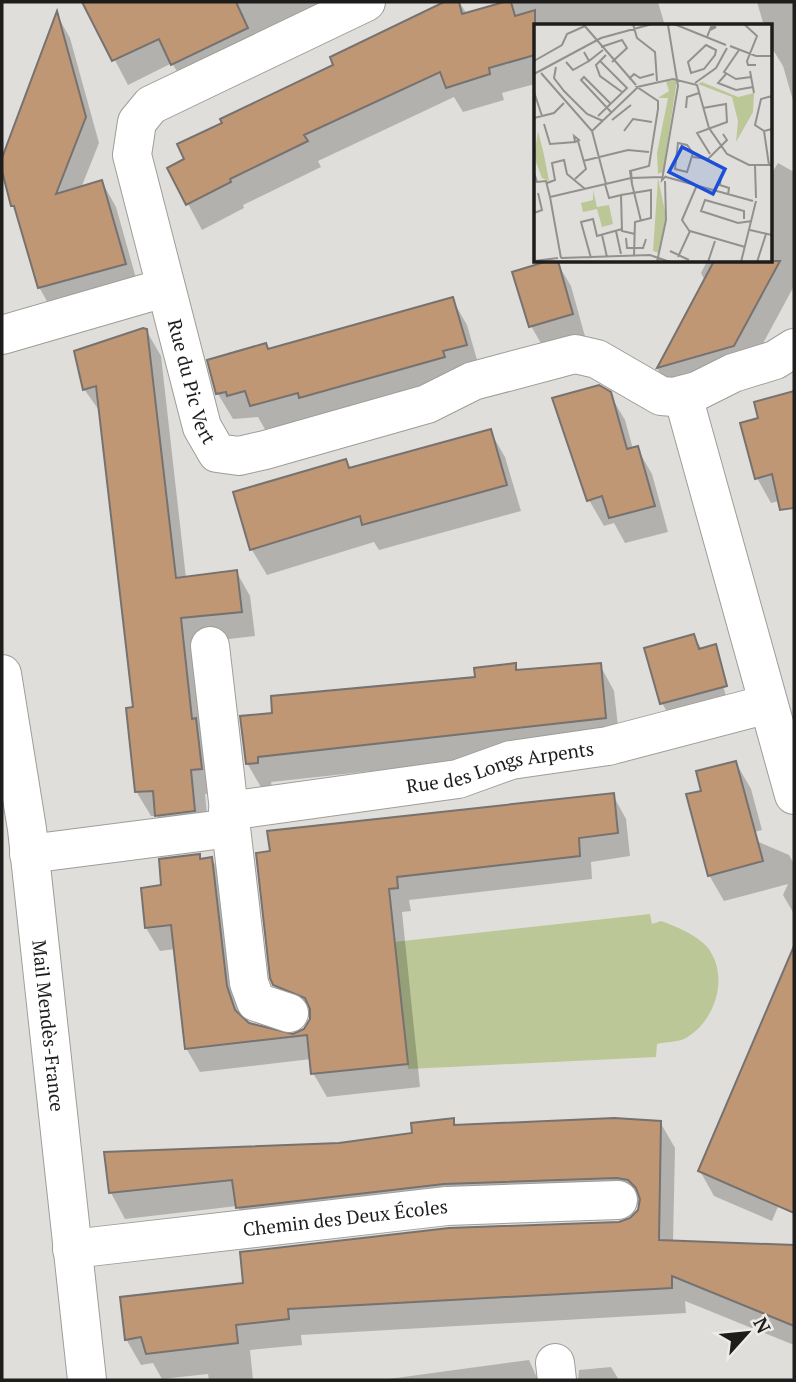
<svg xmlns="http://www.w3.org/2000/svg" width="796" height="1382" font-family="'PT Serif',serif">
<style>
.green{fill:#bbc796}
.shadow{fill:#0003}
.building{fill:#c09775;stroke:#767270;stroke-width:2}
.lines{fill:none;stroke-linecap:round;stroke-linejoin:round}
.street-casing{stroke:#9f9d99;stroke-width:40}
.street{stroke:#fff;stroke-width:38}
.labels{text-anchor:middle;stroke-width:5;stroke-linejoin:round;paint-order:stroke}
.street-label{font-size:19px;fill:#1e1d1b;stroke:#edebe7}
.inset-road{fill:none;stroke:#92918e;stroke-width:2}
.view{fill:#1d4ed8;fill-opacity:0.15;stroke:#1d4ed8;stroke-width:3.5}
.inset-edge{fill:none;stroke:#1e1d1b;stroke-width:3.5}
</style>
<rect width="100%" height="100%" fill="#e0deda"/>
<path class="green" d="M650 914 652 924 661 921C677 927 696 934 708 948 730 977 715 1023 684 1039 677 1042 666 1042 657 1044L656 1057 408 1069 394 942Z"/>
<path class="shadow" d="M92 2H344L187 88 172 63 128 85 86 5Z
M448 2H459L467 14 512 2H658L665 26H535V84L502 93 504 100 463 112 454 97 318 161 321 167 243 205 244 208 202 230 169 168 335 66 332 58Z
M757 2H794V104L783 66 770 45V26H764Z
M57 15 70 38 99 143 81 188 102 182 116 207 139 289 53 312 39 287 2 163Z
M778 163 794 172V286L748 371 671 392 657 368 705 281 701 273 707 261H770V176Z
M556 261 571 286 586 340 546 352 531 326 514 273Z
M452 299 467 325 480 370 266 431 258 417 233 419 218 394 209 361 269 351Z
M146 330 161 356 186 578 236 571 250 596 255 636 194 643 215 793 205 794 209 835 171 840 157 816H151L136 791 135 708 101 413 84 389Z
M794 392V497L771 503 757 478 760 419 756 403Z
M609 393 625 420 633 449 637 448 652 474 668 532 625 543 614 523 604 526 589 500Z
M490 431 505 457 521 511 379 550 374 542 267 575 252 550 235 493 346 461 351 470Z
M693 636 720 675 731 714 677 729 662 703Z
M515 665 519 671 600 665 614 691 620 744 271 782 272 788 262 789 247 763 274 715 477 679Z
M736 763 751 789 762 830 742 835 789 855 794 864V914L783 895 788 884 724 901 709 875Z
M613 795 626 819 630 856 591 862 592 879 409 900 411 911 402 912 420 1087 327 1097 313 1073 311 1059 200 1072 186 1048 175 949 160 951 146 928 163 887 199 856 201 860 212 859 225 883 243 1019 248 1024 294 1036 304 1031 311 1018 288 1008 274 984 258 854Z
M794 998V1168L772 1221 714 1196 700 1171Z
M453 1120 457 1126 660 1122 675 1148 673 1242 770 1246 794 1257V1345L685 1301 686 1313 301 1335 302 1345 250 1350 253 1380H209L208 1374 162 1379 153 1363 141 1365 126 1339 245 1284 619 1224 631 1220 639 1210 640 1205 633 1204 253 1233 237 1206 125 1219 111 1193 106 1153 339 1145 414 1135Z
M529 1360 538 1380H381Z
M611 1367 619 1380H578L579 1370Z"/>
<path class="building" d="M82 2H236L248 28 171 65 159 39 112 61Z
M444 2H459L462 14 504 2H511L515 16 535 10V55L489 68 490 74 446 88 440 72 304 135 308 141 230 179 231 182 186 205 167 168 184 159 177 144 222 123 220 119 333 65 330 57Z
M57 11 86 117 56 194 102 180 126 264 38 288 14 206H11L2 171V158Z
M548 261H558L573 314 529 327 512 272Z
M714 261H780L734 346 657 368Z
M453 297 467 345 443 351 445 357 299 398 298 393 250 406 245 391 227 396 226 392 216 394 207 360 266 343 268 349Z
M143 328 147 329 176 578 237 570 242 612 181 618 192 719 196 718 202 769 191 770 195 811 155 816 153 791 135 792 126 708 133 707 96 386 83 390 74 351Z
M599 385 611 392 627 449 638 446 655 506 609 518 602 496 587 501 552 398Z
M794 391V508L780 510 772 474 755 479 740 423 758 418 754 402Z
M491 429 507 485 362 525 360 516 250 550 233 492 346 459 349 468Z
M694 634 699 649 716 644 727 686 660 704 644 648Z
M516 663V670L601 663 606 718 258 757V763L246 764 240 716 272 713 271 696 475 677 474 668Z
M736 761 763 861 708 876 686 794 701 791 696 771Z
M614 793 618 833 579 838 580 856 397 877 398 888 389 889 408 1064 311 1074 307 1035 185 1049 171 925 145 928 141 888 161 885 159 859 200 854V859L212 857 227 986 235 1010 249 1023 293 1034 304 1029 310 1019V1009L305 998 273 985 270 978 256 853 270 851 267 831Z
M794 946V1213L698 1171Z
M454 1118V1125L614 1118 661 1121 659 1240 794 1245V1326L672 1276V1288L288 1309 289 1319 236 1325 238 1343 146 1354 141 1337 125 1340 120 1297 243 1283 240 1252 449 1228 619 1222 630 1218 638 1210 640 1199 636 1188 628 1180 617 1178 444 1184 236 1208 232 1180 109 1193 104 1152 339 1143 412 1133 411 1123Z"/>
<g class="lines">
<g class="street-casing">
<g id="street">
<path id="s1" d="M366 2 151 105 137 122 132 155 202 427 217 453 239 456 265 450 427 404 473 381 575 354 597 359 661 396 674 397 697 391 733 373 775 360 794 348"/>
<path d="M2 335 164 288"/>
<path d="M683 396 794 795"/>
<path d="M210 646 249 983 256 1002 289 1013"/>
<path id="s2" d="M2 674 27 829 87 1380"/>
<path id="s3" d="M228 811 458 779 511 760 608 746 768 704"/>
<path d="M29 854 231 828"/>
<path id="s4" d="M72 1249 447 1206 618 1200"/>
<path d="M555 1363 557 1380"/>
</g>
</g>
<use href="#street" class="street"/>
</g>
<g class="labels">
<g class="street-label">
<text dy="7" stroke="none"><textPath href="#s1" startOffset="528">Rue du Pic Vert</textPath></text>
<text dy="7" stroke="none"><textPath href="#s3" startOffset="276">Rue des Longs Arpents</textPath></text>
<text dy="7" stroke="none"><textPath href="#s2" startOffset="355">Mail Mendès-France</textPath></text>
<text dy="7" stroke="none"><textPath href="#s4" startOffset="275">Chemin des Deux Écoles</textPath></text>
</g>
</g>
<g transform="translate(534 24)">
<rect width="238" height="238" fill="#e0deda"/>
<path d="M143 56 129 148 124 150 123 129 134 74H124L135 67 132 57ZM168 58 204 73 220 69 219 88 202 118 204 97 198 73 164 60ZM4 107 10 131 15 157 8 154 0 133ZM124 154 132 192 125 229 119 227ZM59 166 63 183 75 181 79 200 68 203 63 185 49 188 47 179 59 176Z" fill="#bbc796"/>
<path class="inset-road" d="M49 0 102 61M99 0 103 14 121 28 123 57M140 0 192 21M210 0 223 12 213 37 214 41H222M173 13 177 3H182L176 6M172 21 182 26 181 31 170 45 157 49 154 38ZM196 22 222 32H238M67 23 88 16 93 24 78 38M205 26 190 48 202 55 217 53M50 28 55 37 69 26M0 37 28 21 33 10 51 2M66 37 62 41 66 52 88 68M32 38 39 46 55 37M22 43 20 54 30 67 53 90 69 97M216 47 220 69M7 49 58 107 72 160M0 50 67 14 118 0M192 50 184 59 202 66 219 63M95 55 100 50 106 54 120 50M161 59 182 44 193 24M0 68 8 92M76 79 50 53 47 56 77 88M152 84 153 73 165 69M169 84 192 80 193 98 163 109 176 130M64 92 93 64 66 37 72 31M0 94 20 89 30 79M78 96 97 81M10 100 16 120 41 118 40 112 45 116 41 118M58 107 103 64M90 107 99 95 118 98M230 107 221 101 227 75 238 72M144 119 153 121 159 129 153 148 141 145ZM159 133 174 135 193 116 189 110M49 137 94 126 115 128M235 141 230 107 238 105M221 142 222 174M97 147 98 160 96 147 115 142 124 85V77L103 63 139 55 163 61 175 104 193 130 215 141H238M0 149 3 158 12 157 16 173M132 152 128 156 144 62 134 1M187 152 186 161 195 164 194 171M132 153 219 177M41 155 52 145 44 117M13 159 21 156 18 139 30 136 33 150 51 165M71 160 75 174 87 171 88 207 101 210M98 160 107 197M87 171 117 166V194L101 198 100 232M0 189 8 186 4 169M210 195V187L171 176 167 187 204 199 218 197M216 206 238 211M82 207 87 230M156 208 148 196 163 161M68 211 73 233M92 214 93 224H109L112 215M136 227 155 236M144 233 156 207 211 223M27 234 16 173 97 154 128 153M27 234 116 231 136 238M57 234 47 198 59 195 63 212 88 205M0 237 24 234M123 238 132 196 131 157M174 238 181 217M207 238 222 177M223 238 232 210"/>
<path class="view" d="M148 123 191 145 179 170 135 148Z"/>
<rect width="238" height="238" class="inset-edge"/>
</g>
<rect width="796" height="1382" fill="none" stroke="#1e1d1b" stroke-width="7"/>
<g transform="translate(747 1333) rotate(63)" stroke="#edebe7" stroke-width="5" paint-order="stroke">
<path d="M0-5L12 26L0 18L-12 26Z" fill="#1e1d1b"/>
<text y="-10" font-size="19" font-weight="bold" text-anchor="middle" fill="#1e1d1b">N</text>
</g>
</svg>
